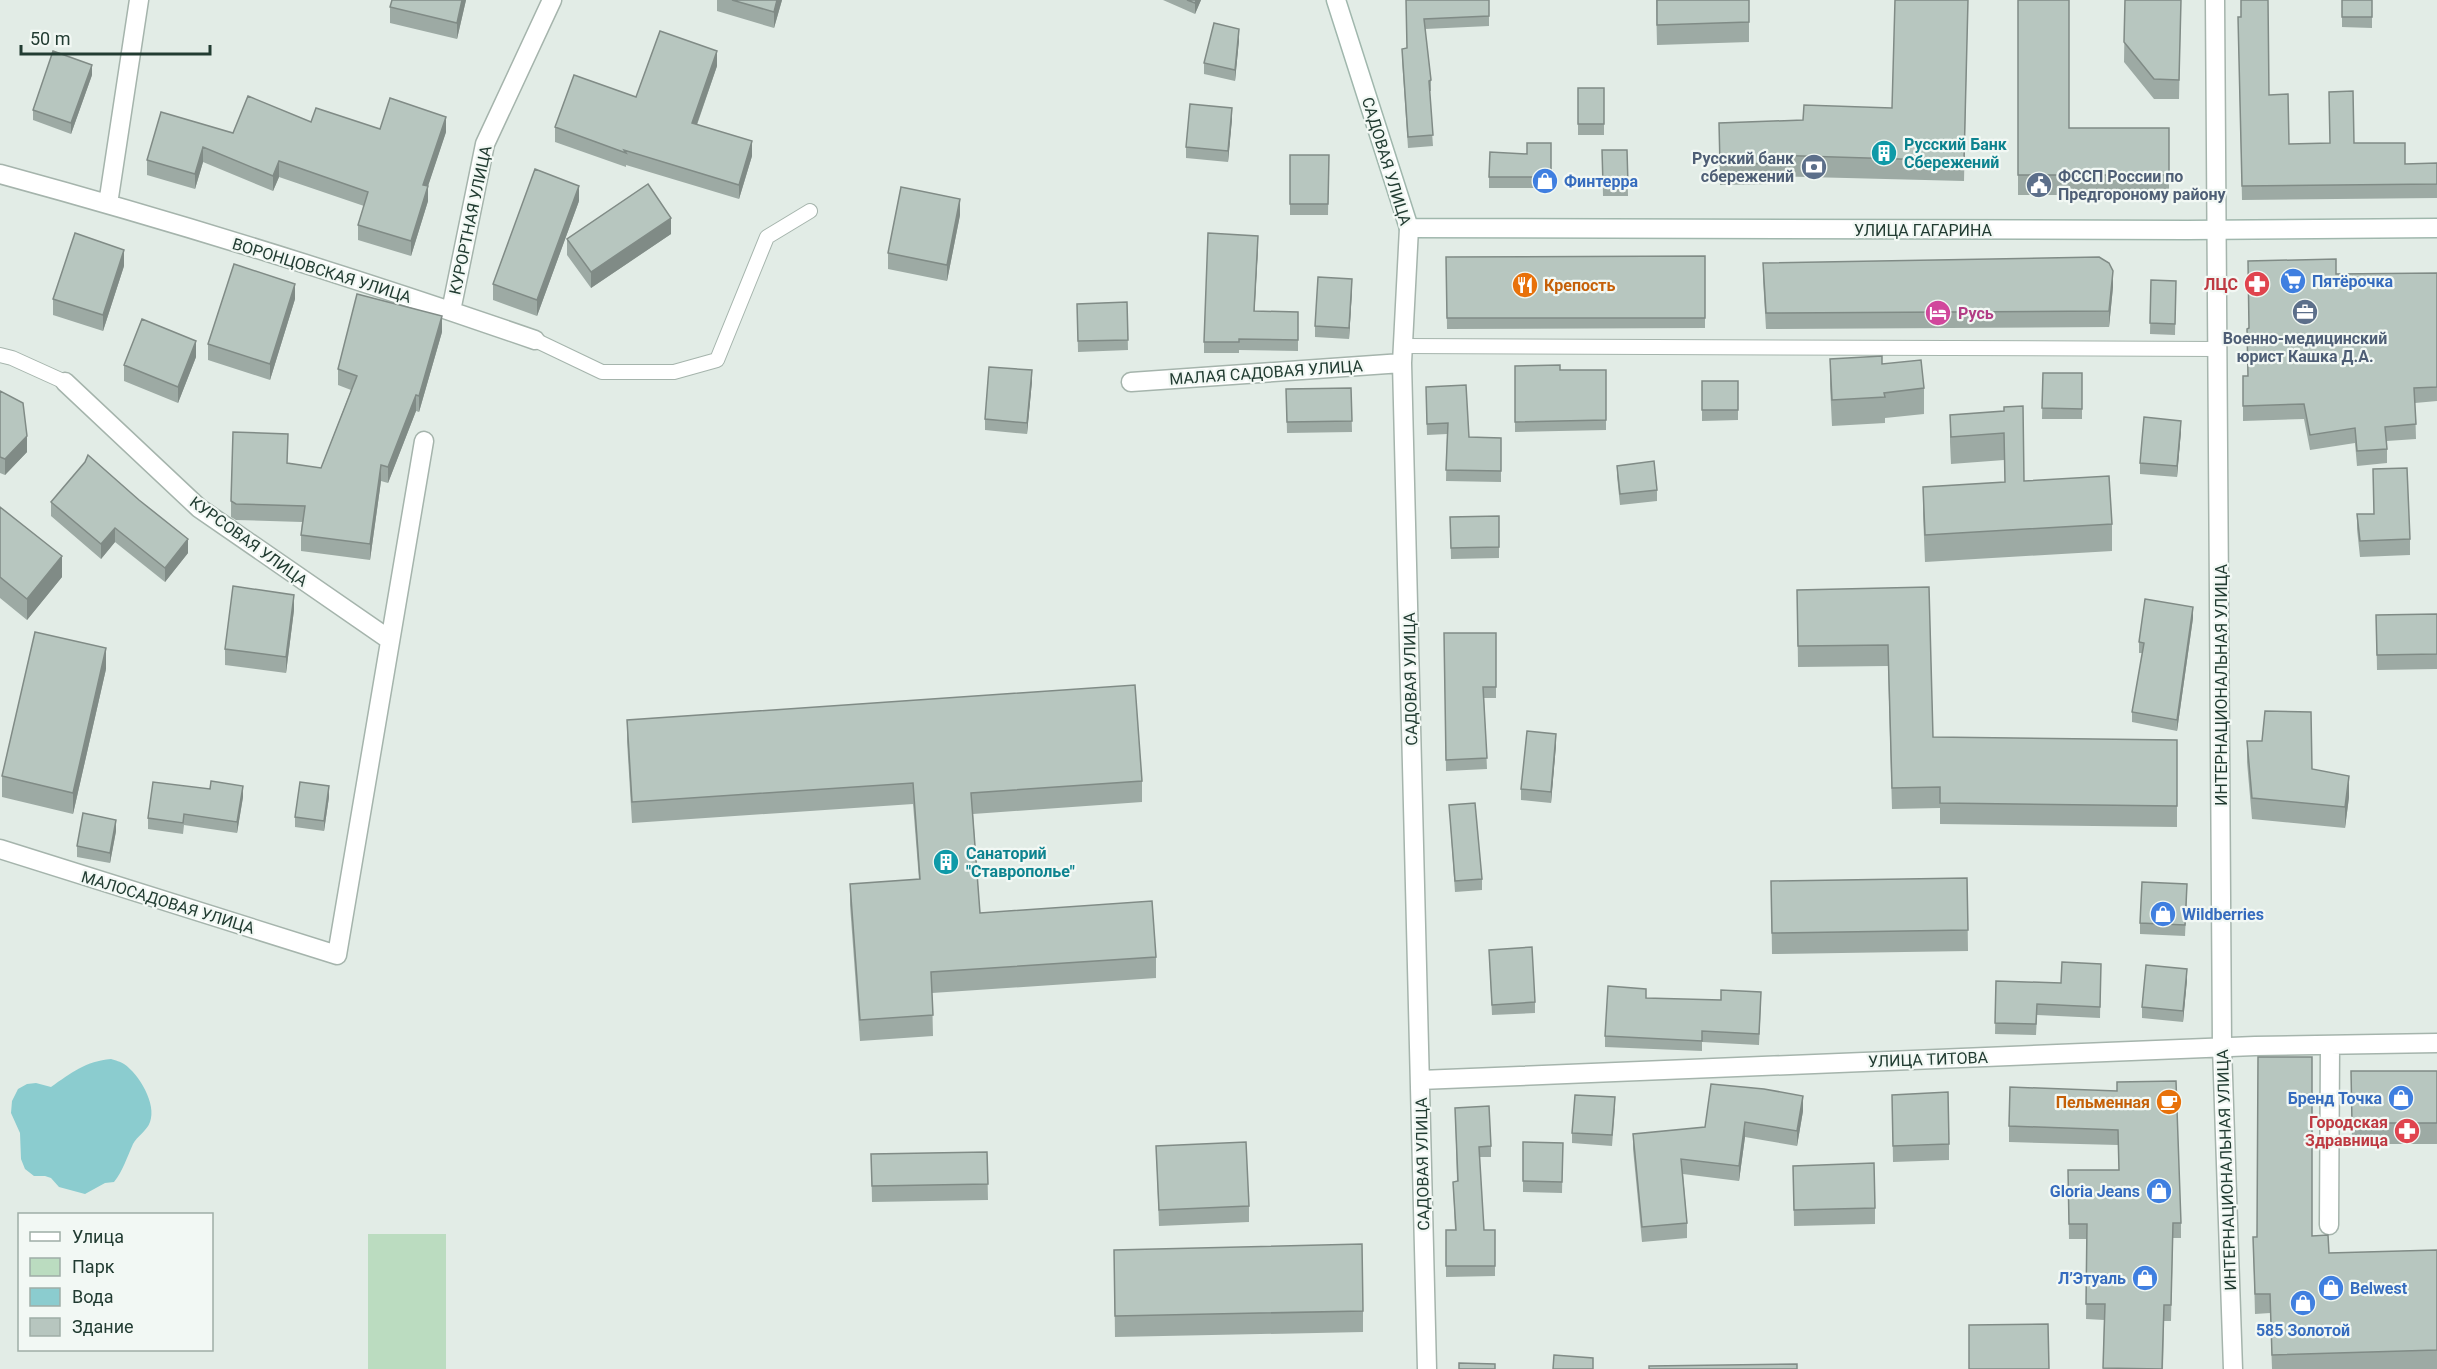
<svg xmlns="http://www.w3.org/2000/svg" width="2437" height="1369" font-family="Roboto,sans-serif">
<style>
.green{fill:#bbdcc0}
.water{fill:#8bcccf}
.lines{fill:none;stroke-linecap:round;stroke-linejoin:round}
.lane-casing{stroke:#a5b4ac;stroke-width:16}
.street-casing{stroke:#a5b4ac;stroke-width:21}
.secondary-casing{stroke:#a0b7ad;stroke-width:21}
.lane{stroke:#fff;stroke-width:14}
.street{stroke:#fff;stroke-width:18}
.secondary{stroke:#fff;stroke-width:18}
.wall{fill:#9daaa4}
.shaded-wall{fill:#808b86}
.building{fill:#b7c6bf;stroke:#808b86;stroke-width:1.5}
.labels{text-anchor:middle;stroke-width:4.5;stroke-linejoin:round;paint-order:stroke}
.culture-label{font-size:16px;font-weight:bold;fill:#0d838f;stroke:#f2f8f4;text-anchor:start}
.service-label{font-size:16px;font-weight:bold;fill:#4e5e75;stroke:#f2f8f4;text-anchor:end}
.street-label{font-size:16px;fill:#223c32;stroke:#f2f8f4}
.shop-label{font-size:16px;font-weight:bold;fill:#366cbe;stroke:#f2f8f4;text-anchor:start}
.health-label{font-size:16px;font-weight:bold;fill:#be3a42;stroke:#f2f8f4;text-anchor:end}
.food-label{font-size:16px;font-weight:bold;fill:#c56008;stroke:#f2f8f4;text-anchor:start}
.hotel-label{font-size:16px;font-weight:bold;fill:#b23c85;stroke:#f2f8f4;text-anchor:start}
</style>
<rect width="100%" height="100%" fill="#e2ece6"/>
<path class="green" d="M368 1234H446V1369H368Z"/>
<path class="water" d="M111 1059C115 1060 121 1062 124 1064 139 1074 157 1104 150 1122 147 1131 137 1136 133 1144 127 1157 123 1171 114 1182L105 1183 85 1194 59 1187 51 1178 45 1176H34L25 1169 21 1159 20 1133 11 1113 12 1101 18 1089 27 1084 36 1083 51 1087C71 1073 86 1061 111 1059Z"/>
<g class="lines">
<g class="lane-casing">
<path id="lane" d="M535 340 602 372H674L717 360 767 237 810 211
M1403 346 2218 349
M0 355 12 358 65 382"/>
</g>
<g class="street-casing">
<path id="street" d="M2215 0 2222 1047 2233 1369
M0 174C180 223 359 279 535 340
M108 204 139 0
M1409 228 1402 363 1427 1369
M451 311 485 144 552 0
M65 382 199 508 390 640
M1131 382 1402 363
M0 849 337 955 424 441
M1420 1080 2255 1046 2437 1043
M2329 1225 2330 1046"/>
</g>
<g class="secondary-casing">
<path id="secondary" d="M1336 0 1409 228 2187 230 2437 228"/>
</g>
<use href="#lane" class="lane"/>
<use href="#street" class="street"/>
<use href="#secondary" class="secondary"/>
</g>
<path class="wall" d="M466 0 457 39 390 23V7Z
M717 0H782L774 28 717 11Z
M1163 0H1201L1195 14Z
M1406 0H1489V26L1425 29 1431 80V91H1429L1433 146 1408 148 1402 59V49L1407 48Z
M1656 0H1749V42L1657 45Z
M1968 0 1964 181 1770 176V184L1720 185 1719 123 1803 120 1892 108Z
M2018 0 2069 128H2169V195H2018Z
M2125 0H2181L2179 99H2154L2124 62Z
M2342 0H2372V28L2342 27Z
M2238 17 2289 144 2354 143 2405 164 2437 163V198L2242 200Z
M1239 40 1235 81 1204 74V63Z
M717 66 697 125 752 156 739 199 626 165V167L555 142V127Z
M92 75 71 134 33 120V110Z
M1578 88H1604V135H1578Z
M1232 119 1228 162 1186 158V147Z
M311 122 380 129 446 132 428 186V201L411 256 358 240V225L364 206 279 177 273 191 203 162 195 189 147 175V160Z
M1551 143V188H1489V177L1527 154Z
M1602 150H1627L1628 196H1603Z
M1290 155H1329L1328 215H1290Z
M579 201 537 316 493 300V284Z
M960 215 947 281 888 269V253Z
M671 234 591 288 567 255V239Z
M1258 247 1254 311 1298 312V351L1239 350V353H1204V342Z
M1705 256V328L1447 329 1446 257Z
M1763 263 2113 287 2109 327 1766 329 1763 279Z
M124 266 103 331 53 315V299Z
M2437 273V401L2415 403 2416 439 2387 441V463L2357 466 2355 443 2310 450 2304 419 2243 421V376H2247L2336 274Z
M2151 280 2176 281 2175 335 2150 334Z
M1352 290 1349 339 1315 337V326Z
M295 299 270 380 208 360V344Z
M1127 302 1128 350 1078 352 1077 304Z
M442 332 419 412 416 411 388 483 381 481 370 560 301 551V535L302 522 236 520 231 517V501L288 463 321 468 351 390 338 385V369Z
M196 357 178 403 124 381V365Z
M1830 359 1882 364 1924 388V414L1885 418V423L1832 426 1830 385Z
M1515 366 1560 370H1606V430L1515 432Z
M2043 373H2082V419H2042Z
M1032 381 1027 434 985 430V419Z
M1702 381H1738V420L1702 421Z
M1351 388 1352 432 1287 433 1286 389Z
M0 391 27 452 5 475 0 473Z
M1426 398 1469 437 1501 438V482L1446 481 1447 434 1427 435Z
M2004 411 2024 481 2112 524V551L1925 562 1923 514V487L2005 482 2004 460 1951 464 1950 442V415Z
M2181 431 2177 477 2140 474V463Z
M1617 466 1657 490V501L1620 505 1617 476Z
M51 502 188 553 165 582 115 542 101 559 51 516Z
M0 507 62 577 27 620 0 598Z
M2357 514 2410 539V555L2360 557 2357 529Z
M1499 516V558L1451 559 1450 517Z
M1929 587 1933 737 2177 740V827L1940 824V808L1892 809 1888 666 1798 667 1797 590Z
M294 610 286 673 225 665V649Z
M2437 614V669L2377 670 2376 615Z
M2193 618 2177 731 2132 722V712L2143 653H2139V642Z
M1444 633H1496V698H1484L1487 769 1446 771Z
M106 669 73 814 2 797V776Z
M627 720 1142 781V802L973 814 980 913 1156 957V978L932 993 933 1036 860 1041 850 905V884L919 880 913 804 632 823 627 741Z
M2247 741 2312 769 2349 797 2345 828 2252 819 2247 762Z
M1556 745 1551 803 1521 800V789Z
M243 797 237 833 184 825 183 834 148 829V818Z
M329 797 324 831 295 827V817Z
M1449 805 1482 879V890L1455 892Z
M116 831 110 863 77 857V846Z
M1967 878 1968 951 1772 954 1771 881Z
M2187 894 2185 936 2140 934V923Z
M1489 950 1535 1002V1013L1492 1015Z
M2101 964 2100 1018 2037 1015 2036 1035 1995 1034 1996 981 2061 983Z
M2187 980 2183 1022 2142 1018V1007Z
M1761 1003 1759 1045 1702 1042V1051L1605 1047V1036Z
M2351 1071H2437V1144H2352Z
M2117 1091 2181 1223V1238H2173L2171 1321H2164L2163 1369H2103L2104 1320 2086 1319 2087 1239H2069L2068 1170H2119L2118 1145 2009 1142V1126Z
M1892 1095 1949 1144V1160L1893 1162Z
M1455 1108 1491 1146V1157H1479L1484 1230H1495V1276L1446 1277V1230H1455L1453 1182 1457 1181Z
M1615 1108 1612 1146 1572 1143V1133Z
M1803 1111 1797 1146 1745 1137 1739 1181 1683 1174 1687 1223V1238L1642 1242 1633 1149V1134L1705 1127Z
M1523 1142 1563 1143 1562 1193 1523 1192Z
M1156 1146 1249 1206V1222L1159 1226Z
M987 1152 988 1200 872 1202 871 1154Z
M1793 1166 1875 1208V1224L1794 1226Z
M2312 1236 2329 1253 2437 1250V1369H2272L2270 1313 2255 1314 2253 1237Z
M1114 1250 1363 1311V1332L1115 1337Z"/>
<path class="shaded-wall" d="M462 0H466L457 39V23Z
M777 0H782L774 28V12Z
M1196 0H1201L1195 14V3Z
M1239 29V40L1235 81V70Z
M717 51V66L692 138V123Z
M92 65V75L71 134V123Z
M1232 108V119L1228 162V151Z
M446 117V132L428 186V201L411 256V241L423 185Z
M752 141V156L739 199V185Z
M203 147V162L195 189V174Z
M279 161V177L273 191V176Z
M579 186V201L537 316V300Z
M960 199V215L947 281V265Z
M671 218V234L591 288V272Z
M1258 236V247L1254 321V311Z
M124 250V266L103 331V315Z
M2113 271V287L2109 327V311Z
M1352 279V290L1349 339V328Z
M295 284V299L270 380V364Z
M442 316V332L419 412V396Z
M196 341V357L178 403V387Z
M1032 370V381L1027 434V423Z
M416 395V411L388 483V467Z
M2181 421V431L2177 477V466Z
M27 436V452L5 475V459Z
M381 465V481L370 560V544Z
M115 528V542L101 559V544Z
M188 539V553L165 582V568Z
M62 556V577L27 620V599Z
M294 595V610L286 673V657Z
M2193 607V618L2177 731V720Z
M106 648V669L73 814V793Z
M1556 734V745L1551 803V792Z
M2349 776V797L2345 828V807Z
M243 786V797L237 833V822Z
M329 786V797L324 831V821Z
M116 820V831L110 863V853Z
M2187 969V980L2183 1022V1011Z
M1803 1096V1111L1797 1146V1131Z
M1745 1122V1137L1739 1181V1166Z"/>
<path class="building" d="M392 0H462L457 23 390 7Z
M732 0H777L774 12Z
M1187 0H1196L1195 3Z
M1406 0H1489V16L1424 19 1431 80 1429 81 1433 135 1408 137 1402 49 1407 48Z
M1657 0H1749V22L1657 25Z
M1895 0H1968L1964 161 1770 155V163L1720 165 1719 123 1803 120 1804 105 1892 108Z
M2018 0H2069V128H2169V175H2018Z
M2125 0H2181L2179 80 2154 79 2124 42Z
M2241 0H2268L2269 95 2288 94 2289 144 2330 143 2329 92 2353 91 2354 143H2405V164L2437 163V184L2242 186 2238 17H2241Z
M2342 0H2372V17H2342Z
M1214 23 1239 29 1235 70 1204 63Z
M660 31 717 51 692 123 752 141 739 185 624 150 626 153 555 127 574 75 636 97Z
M53 51 92 65 71 123 33 110Z
M1578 88H1604V124H1578Z
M248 96 311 122 316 108 380 129 390 98 446 117 423 185 428 186 411 241 358 225 368 192 279 161 273 176 203 147 195 174 147 160 161 112 233 133Z
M1190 104 1232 108 1228 151 1186 147Z
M1527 143H1551V177H1489L1490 152 1527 154Z
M1602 150H1627L1628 185H1603Z
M1290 155H1329L1328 204H1290Z
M535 169 579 186 537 300 493 284Z
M648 184 671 218 591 272 567 239Z
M901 187 960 199 947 265 888 253Z
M75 233 124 250 103 315 53 299Z
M1208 233 1258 236 1254 311 1298 312V340L1239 339V342H1204Z
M1705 256V318H1447L1446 257Z
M2099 257 2109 263 2113 271 2109 311 1766 313 1763 263Z
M2336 259V274L2437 273V387L2414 388 2416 424 2385 427 2387 449 2357 451 2355 428 2310 435 2304 404 2243 406V376H2248L2247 329 2249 328 2248 261Z
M234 264 295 284 270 364 208 344Z
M1318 277 1352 279 1349 328 1315 326Z
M2151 280 2176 281 2175 324 2150 323Z
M357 294 442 316 419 396 416 395 388 467 381 465 370 544 301 535 305 506 236 504 231 501 233 432 288 434 287 463 321 468 357 376 338 369Z
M1127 302 1128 340 1078 341 1077 304Z
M142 319 196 341 178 387 124 365Z
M1882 356V364L1921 360 1924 388 1884 393 1885 397 1832 400 1830 359Z
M1560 365V370H1606V420L1515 422V366Z
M989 367 1032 370 1027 423 985 419Z
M2043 373H2082V409L2042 408Z
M1702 381H1738V410H1702Z
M1466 385 1469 437 1501 438V471L1446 470 1448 423 1427 424 1426 387Z
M1351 388 1352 421 1287 422 1286 389Z
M0 391 23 403 27 436 5 459 0 457Z
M2023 406 2024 481 2109 476 2112 524 1925 535 1923 487 2005 482 2004 433 1951 437 1950 415 2004 411V407Z
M2144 417 2181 421 2177 466 2140 463Z
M88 455 139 500 188 539 165 568 115 528 101 544 51 502 85 462Z
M1654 461 1657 490 1620 494 1617 466Z
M2407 468 2410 539 2360 541 2357 514H2374L2373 469Z
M0 507 62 556 27 599 0 577Z
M1499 516V547L1451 548 1450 517Z
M233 586 294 595 286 657 225 649Z
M1929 587 1933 737 2177 740V806L1940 803V787L1892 788 1888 645 1798 646 1797 590Z
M2145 599 2193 607 2177 720 2132 712 2144 643 2139 642Z
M2437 614V654L2377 655 2376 615Z
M35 632 106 648 73 793 2 776Z
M1444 633H1496V687H1483L1487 758 1446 760Z
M1135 685 1142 781 971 793 980 913 1152 901 1156 957 931 972 933 1015 860 1020 850 884 920 879 913 783 632 802 627 720Z
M2265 711 2311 712 2312 769 2349 776 2345 807 2252 798 2247 741H2262Z
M1527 731 1556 734 1551 792 1521 789Z
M211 781 243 786 237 822 184 814 183 823 148 818 153 782 210 789Z
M300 782 329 786 324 821 295 817Z
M1475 803 1482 879 1455 881 1449 805Z
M83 813 116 820 110 853 77 846Z
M1967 878 1968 930 1772 933 1771 881Z
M2142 882 2187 884 2185 925 2140 923Z
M1532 947 1535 1002 1492 1005 1489 950Z
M2062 962 2101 964 2100 1007 2037 1004 2036 1024 1995 1023 1996 981 2061 983Z
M2146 965 2187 969 2183 1011 2142 1007Z
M1608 986 1646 989V998L1721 1000V990L1761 992 1759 1034 1702 1031V1041L1605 1036Z
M2258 1057H2312V1236L2328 1235 2329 1253 2437 1250V1350L2272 1355 2270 1294H2255L2253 1237H2257Z
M2351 1071H2437V1123H2352Z
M2176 1081 2181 1223H2173L2171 1305H2164L2162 1369 2103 1368 2105 1304H2086L2087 1224H2069L2068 1170H2119L2118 1130 2009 1126 2010 1087 2117 1091V1082Z
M1711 1084 1764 1089 1803 1096 1797 1131 1745 1122 1739 1166 1681 1159 1687 1223 1642 1227 1633 1134 1705 1127Z
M1948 1092 1949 1144 1893 1146 1892 1095Z
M1575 1095 1615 1097 1612 1135 1572 1133Z
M1489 1106 1491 1146 1479 1147 1484 1230H1495V1266H1446V1230H1456L1453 1182 1458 1181 1455 1108Z
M1246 1142 1249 1206 1159 1210 1156 1146Z
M1523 1142 1563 1143 1562 1182 1523 1181Z
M987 1152 988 1184 872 1186 871 1154Z
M1874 1163 1875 1208 1794 1210 1793 1166Z
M1362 1244 1363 1311 1115 1316 1114 1250Z
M2048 1324 2049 1369H1969V1325Z
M1554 1355 1593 1358V1369H1553Z
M1459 1363 1495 1364V1369H1459Z
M1797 1364V1369H1649V1366Z"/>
<defs>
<g id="building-disc" transform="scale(1.35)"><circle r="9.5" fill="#0f9aa8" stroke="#f2f8f4"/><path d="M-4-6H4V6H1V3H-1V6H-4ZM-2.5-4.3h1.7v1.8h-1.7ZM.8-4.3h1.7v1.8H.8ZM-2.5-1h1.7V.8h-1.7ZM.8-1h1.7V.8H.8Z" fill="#fff"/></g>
<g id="bank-disc" transform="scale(1.35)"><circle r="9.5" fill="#5c6f8a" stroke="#f2f8f4"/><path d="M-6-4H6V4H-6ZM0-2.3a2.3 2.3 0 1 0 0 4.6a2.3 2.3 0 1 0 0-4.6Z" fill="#fff"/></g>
<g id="shop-disc" transform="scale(1.35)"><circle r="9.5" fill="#3f7fe0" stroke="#f2f8f4"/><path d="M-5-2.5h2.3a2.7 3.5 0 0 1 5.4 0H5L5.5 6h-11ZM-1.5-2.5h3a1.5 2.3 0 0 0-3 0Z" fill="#fff"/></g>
<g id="civic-disc" transform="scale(1.35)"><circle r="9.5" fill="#5c6f8a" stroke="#f2f8f4"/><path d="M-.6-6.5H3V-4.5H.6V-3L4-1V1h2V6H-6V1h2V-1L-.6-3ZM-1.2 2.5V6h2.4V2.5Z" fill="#fff"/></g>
<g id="supermarket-disc" transform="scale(1.35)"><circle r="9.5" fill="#3f7fe0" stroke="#f2f8f4"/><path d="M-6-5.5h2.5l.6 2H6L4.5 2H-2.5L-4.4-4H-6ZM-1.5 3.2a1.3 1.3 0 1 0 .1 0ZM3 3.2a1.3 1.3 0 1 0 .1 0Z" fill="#fff"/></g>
<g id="pharmacy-disc" transform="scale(1.35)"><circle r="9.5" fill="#e0444e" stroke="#f2f8f4"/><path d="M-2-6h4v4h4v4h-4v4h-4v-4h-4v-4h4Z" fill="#fff"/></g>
<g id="restaurant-disc" transform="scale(1.35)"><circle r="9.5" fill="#e8710a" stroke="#f2f8f4"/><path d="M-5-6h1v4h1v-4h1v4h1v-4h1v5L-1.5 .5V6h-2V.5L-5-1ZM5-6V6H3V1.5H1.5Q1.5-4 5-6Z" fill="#fff"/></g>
<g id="office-disc" transform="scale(1.35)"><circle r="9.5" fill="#5c6f8a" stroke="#f2f8f4"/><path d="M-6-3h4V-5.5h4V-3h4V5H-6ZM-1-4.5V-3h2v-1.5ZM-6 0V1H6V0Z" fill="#fff"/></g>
<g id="hotel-disc" transform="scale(1.35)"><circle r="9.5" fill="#d1479c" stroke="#f2f8f4"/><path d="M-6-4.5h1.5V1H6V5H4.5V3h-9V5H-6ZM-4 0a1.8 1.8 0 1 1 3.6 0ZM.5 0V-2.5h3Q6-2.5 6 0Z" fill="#fff"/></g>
<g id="cafe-disc" transform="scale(1.35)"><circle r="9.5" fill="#e8710a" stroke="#f2f8f4"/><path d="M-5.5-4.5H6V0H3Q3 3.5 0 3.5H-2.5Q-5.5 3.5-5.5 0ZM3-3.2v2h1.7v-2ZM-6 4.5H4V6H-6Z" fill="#fff"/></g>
</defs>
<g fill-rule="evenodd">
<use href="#building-disc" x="1884" y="153"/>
<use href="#bank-disc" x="1814" y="167"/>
<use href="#shop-disc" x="1545" y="181"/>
<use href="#civic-disc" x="2039" y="185"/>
<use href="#supermarket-disc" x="2293" y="281"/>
<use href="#pharmacy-disc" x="2257" y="284"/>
<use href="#restaurant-disc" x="1525" y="285"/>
<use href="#office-disc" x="2305" y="312"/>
<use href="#hotel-disc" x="1938" y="313"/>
<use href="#building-disc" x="946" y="862"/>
<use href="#shop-disc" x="2163" y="914"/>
<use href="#shop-disc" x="2401" y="1098"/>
<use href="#cafe-disc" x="2169" y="1102"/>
<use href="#pharmacy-disc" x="2407" y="1131"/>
<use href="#shop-disc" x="2159" y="1191"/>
<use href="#shop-disc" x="2145" y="1278"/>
<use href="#shop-disc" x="2331" y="1288"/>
<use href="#shop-disc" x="2303" y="1303"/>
</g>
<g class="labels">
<g class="culture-label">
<text x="1904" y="150">Русский Банк<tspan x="1904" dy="18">Сбережений</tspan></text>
<text x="966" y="859">Санаторий<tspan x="966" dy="18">"Ставрополье"</tspan></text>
</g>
<g class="service-label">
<text x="1794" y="164">Русский банк<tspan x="1794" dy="18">сбережений</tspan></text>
<text x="2058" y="182" text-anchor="start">ФССП России по<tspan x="2058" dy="18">Предгороному району</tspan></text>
<text x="2305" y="344" text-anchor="middle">Военно-медицинский<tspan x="2305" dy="18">юрист Кашка Д.А.</tspan></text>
</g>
<g class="street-label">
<text transform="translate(1387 161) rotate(73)" y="6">САДОВАЯ УЛИЦА</text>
<text transform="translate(470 220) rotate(-78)" y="6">КУРОРТНАЯ УЛИЦА</text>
<text x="1923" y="236">УЛИЦА ГАГАРИНА</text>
<text transform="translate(322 270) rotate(17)" y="6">ВОРОНЦОВСКАЯ УЛИЦА</text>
<text transform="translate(1266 372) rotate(-4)" y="6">МАЛАЯ САДОВАЯ УЛИЦА</text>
<text transform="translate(249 541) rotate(36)" y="6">КУРСОВАЯ УЛИЦА</text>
<text transform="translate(1410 679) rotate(-91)" y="6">САДОВАЯ УЛИЦА</text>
<text transform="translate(2221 685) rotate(-90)" y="6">ИНТЕРНАЦИОНАЛЬНАЯ УЛИЦА</text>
<text transform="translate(168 902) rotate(17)" y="6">МАЛОСАДОВАЯ УЛИЦА</text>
<text transform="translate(1928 1059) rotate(-2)" y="6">УЛИЦА ТИТОВА</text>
<text transform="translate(1422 1164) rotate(-91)" y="6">САДОВАЯ УЛИЦА</text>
<text transform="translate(2226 1170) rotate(-92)" y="6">ИНТЕРНАЦИОНАЛЬНАЯ УЛИЦА</text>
</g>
<g class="shop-label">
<text x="1564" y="187">Финтерра</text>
<text x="2312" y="287">Пятёрочка</text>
<text x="2182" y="920">Wildberries</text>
<text x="2382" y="1104" text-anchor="end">Бренд Точка</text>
<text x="2140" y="1197" text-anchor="end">Gloria Jeans</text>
<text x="2126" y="1284" text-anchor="end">Л’Этуаль</text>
<text x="2350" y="1294">Belwest</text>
<text x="2303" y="1336" text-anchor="middle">585 Золотой</text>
</g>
<g class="health-label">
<text x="2238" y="290">ЛЦС</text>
<text x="2388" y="1128">Городская<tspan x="2388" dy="18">Здравница</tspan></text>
</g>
<g class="food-label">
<text x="1544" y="291">Крепость</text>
<text x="2150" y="1108" text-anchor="end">Пельменная</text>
</g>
<g class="hotel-label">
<text x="1958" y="319">Русь</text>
</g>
</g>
<rect x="18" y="1213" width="195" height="138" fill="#f2f8f4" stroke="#9fada6" stroke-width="1.5"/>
<rect x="30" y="1232" width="30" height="9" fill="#ffffff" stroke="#9fada6" stroke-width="1.5"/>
<text x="72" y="1243" font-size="18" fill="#223c32">Улица</text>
<rect x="30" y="1258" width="30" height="18" fill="#bbdcc0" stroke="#9fada6" stroke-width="1.5"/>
<text x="72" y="1273" font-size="18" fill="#223c32">Парк</text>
<rect x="30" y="1288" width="30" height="18" fill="#8bcccf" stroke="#9fada6" stroke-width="1.5"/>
<text x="72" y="1303" font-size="18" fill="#223c32">Вода</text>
<rect x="30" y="1318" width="30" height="18" fill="#b7c6bf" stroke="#9fada6" stroke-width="1.5"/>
<text x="72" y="1333" font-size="18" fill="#223c32">Здание</text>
<path d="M21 45v9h189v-9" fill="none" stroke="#223c32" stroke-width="3"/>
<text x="30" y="45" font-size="18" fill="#223c32" stroke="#f2f8f4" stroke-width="4.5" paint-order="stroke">50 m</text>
</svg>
